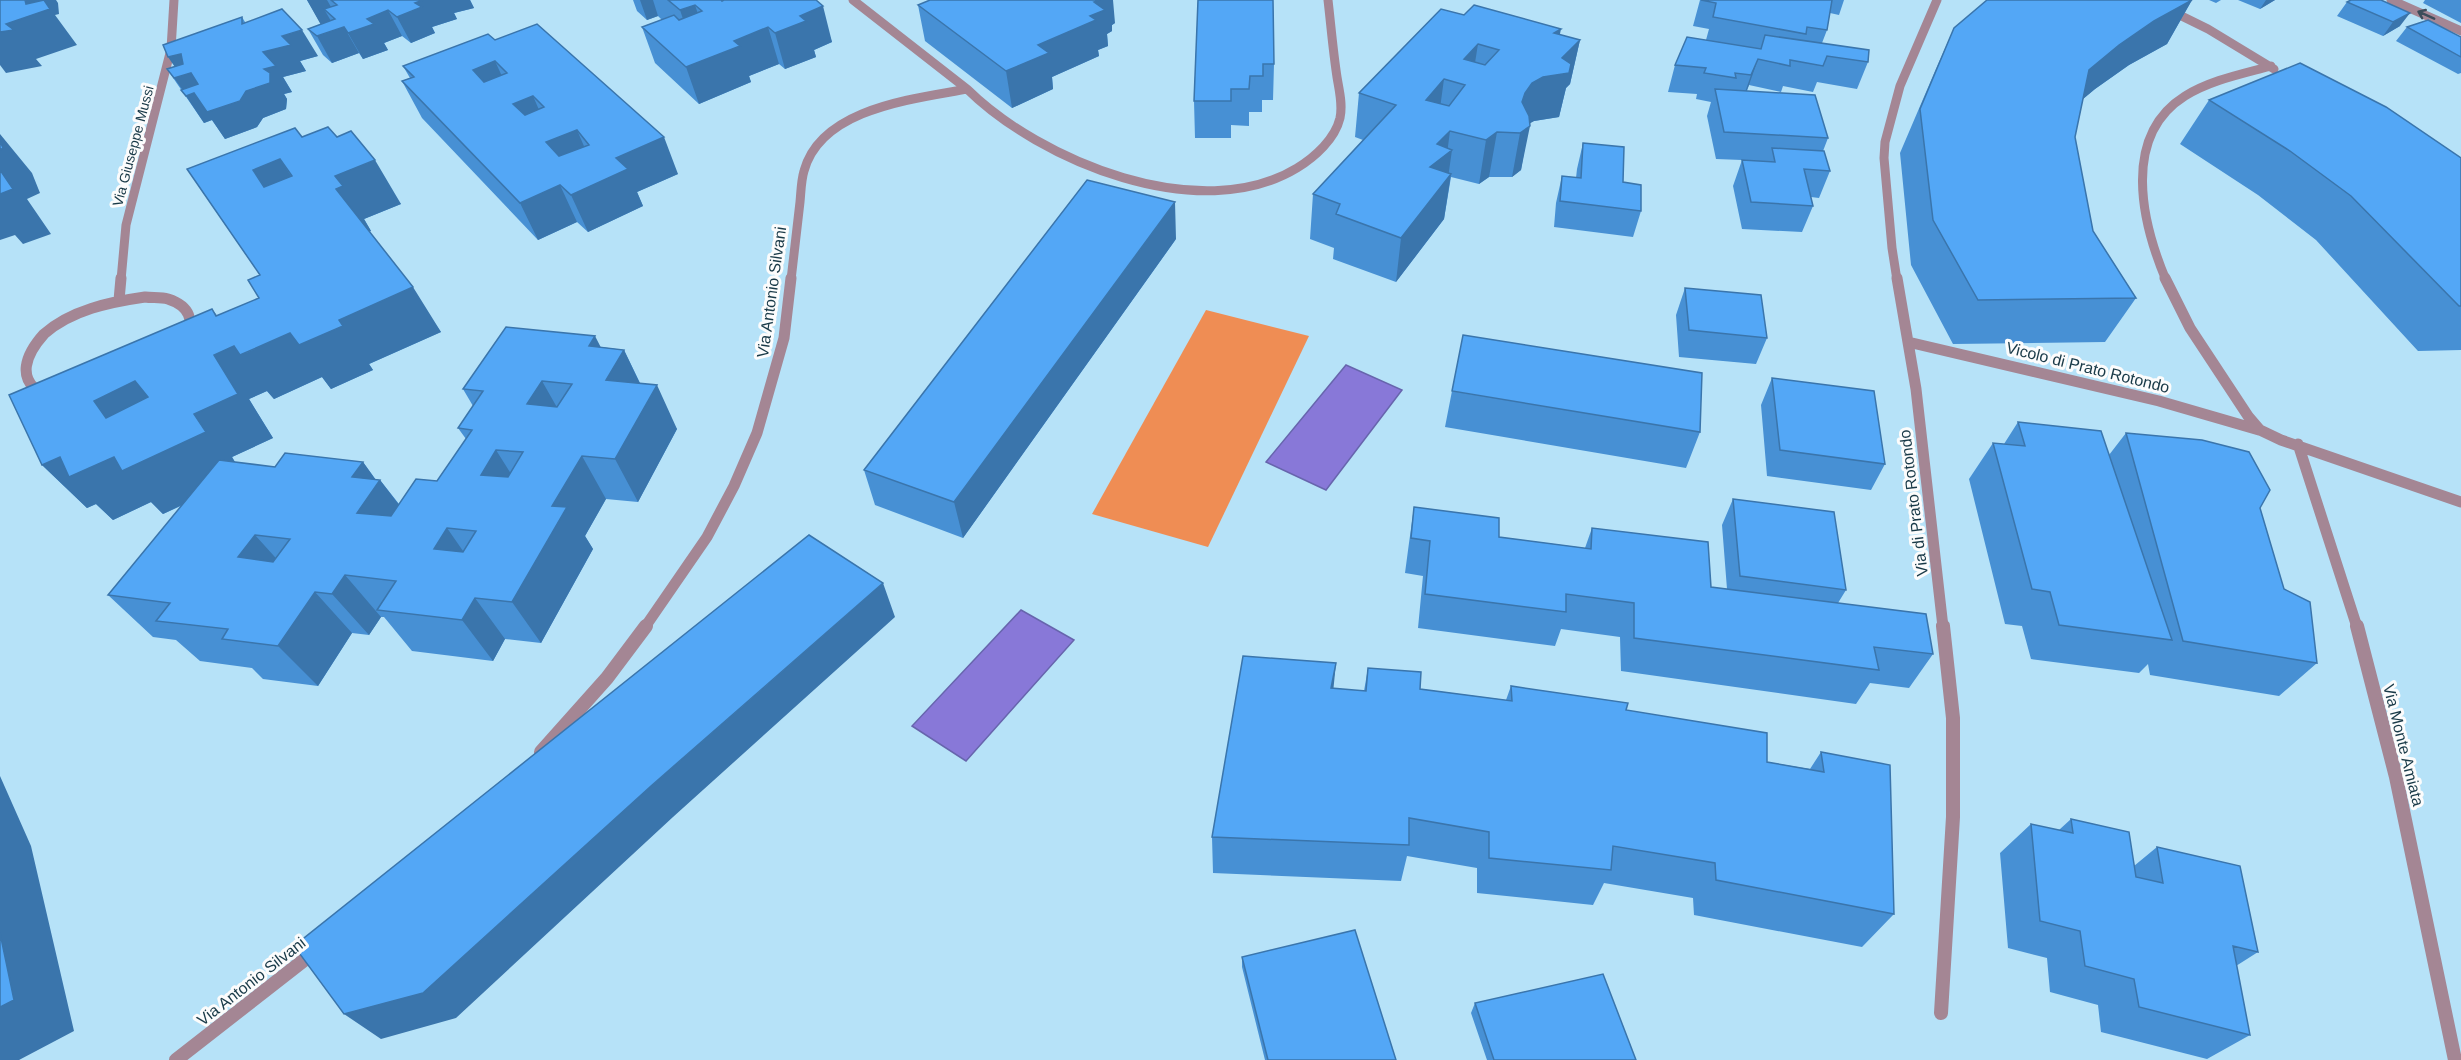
<svg xmlns="http://www.w3.org/2000/svg" width="2461" height="1060" font-family="Arial,sans-serif">
<style>
.green{fill:#ef8d54}
.water{fill:#8878d8;stroke:#6765ad;stroke-width:1.5}
.lines{fill:none;stroke-linecap:round;stroke-linejoin:round}
.minor-far2{stroke:#a48694;stroke-width:9}
.minor-far1{stroke:#a48694;stroke-width:11}
.minor{stroke:#a48694;stroke-width:14}
.wall{fill:#4790d4}
.shaded-wall{fill:#3a75ac}
.building{fill:#53a7f6;stroke:#3a75ac;stroke-width:1.5;fill-rule:evenodd}
.oneway{stroke:#3c4d5b}
.labels{text-anchor:middle;stroke-width:6;stroke-linejoin:round;paint-order:stroke}
.far-street-label{font-size:14px;fill:#193a48;stroke:#fcfcfc}
.street-label{font-size:16px;fill:#193a48;stroke:#fcfcfc}
</style>
<rect width="100%" height="100%" fill="#b6e2f8"/>
<path class="green" d="M1206 310 1309 336 1208 547 1092 514Z"/>
<path class="water" d="M1346 365 1402 390 1326 490 1266 462Z
M1021 610 1074 640 966 761 912 726Z"/>
<g class="lines">
<path class="minor-far2" d="M853 0 967 89
M2149 0 2208 29 2274 69
M2391 0 2461 31
M121 280 126 225 171 49 174 0
M791 280C794 254 797 228 800 202 801 192 801 181 804 171 821 108 914 99 967 89 1040 161 1200 227 1297 168 1315 157 1335 139 1340 118 1343 104 1339 90 1337 77 1333 51 1331 26 1328 0
M1897 280 1892 248 1884 158 1885 142 1900 86 1937 0
M2166 280C2142 223 2121 136 2185 96 2211 80 2242 74 2271 66"/>
<path class="minor-far1" d="M1897 278 1916 389 1943 627
M2165 278 2190 328 2248 416 2260 430 2281 440 2461 502
M145 297C152 298 161 297 168 299 214 314 177 358 154 374 136 386 116 394 95 398 45 408 0 383 44 334 71 310 110 302 145 297Z
M119 300 121 278
M1908 342 2159 401 2259 430
M2298 444 2357 627
M645 627 707 537 734 486 757 433 784 338 791 278"/>
<path class="minor" d="M2357 626 2396 777 2455 1060
M541 752 607 678 646 626
M1941 1013 1953 817V718L1943 626
M176 1060 317 950"/>
</g>
<path class="wall" d="M307 0H470L474 8 454 13 457 19 432 27 435 33 411 43 402 36 384 43 388 50 363 59 359 53 332 63 323 55 308 29 321 24Z
M633 0H816L832 42 814 50 816 57 785 69 779 64 749 76 751 82 699 104 655 63 642 27 662 20 658 16 647 20 637 11Z
M1198 0 1274 64 1273 100H1262V112H1249V126L1231 125V138H1195L1194 101Z
M1700 0H1844L1839 15 1830 13 1827 30 1822 43 1868 62 1857 89 1817 82 1813 92 1783 86 1781 92 1749 85 1747 91 1828 138 1823 151 1830 171 1819 198 1811 197 1813 206 1802 232 1742 229 1733 186 1742 160 1716 159 1707 116 1711 102 1696 99 1697 94 1668 92 1675 65 1706 40 1709 29 1693 26Z
M2192 0 2167 44 2129 65 2095 89 2083 99 2075 137 2093 231 2136 298 2105 342 1953 344 1911 265 1900 153 1935 71 1954 28Z
M2209 0H2221L2216 3Z
M2238 0H2275L2260 9Z
M2351 0 2400 26 2383 36 2337 16 2347 2Z
M2425 0H2461V23L2423 3Z
M918 5 1115 23 1112 25V31L1107 34 1108 46 1098 50 1099 56 1052 77 1053 89 1012 108 925 41Z
M1464 15 1560 35 1580 40 1570 84 1566 88 1559 117 1534 121 1529 123 1521 170 1512 177H1489L1479 184 1451 177 1444 219 1396 282 1333 259 1334 248 1310 239 1313 194 1363 140 1355 137 1359 93Z
M242 17 245 22 318 56 300 61 306 71 283 77 292 92 284 94 287 99 286 109 263 118 257 127 225 139 212 120 204 123 167 69 175 67Z
M2407 27 2461 37V73L2458 74 2396 41Z
M495 40 678 174 637 192 643 206 588 232 577 222 538 240 422 118 402 81 410 78 403 66Z
M2209 100 2461 158V350L2418 351 2316 240 2258 195 2180 144Z
M337 137 401 204 364 219 371 231H369L441 332 369 364 373 370 331 389 322 377 274 399 267 391 249 399 273 438 232 457 235 462 275 467 363 462 376 480H380L399 504 437 481 466 439 458 428 473 406 463 389 601 347 624 350 640 383 677 429 638 502 606 499 585 536 593 549 541 643 505 639 493 661 412 651 384 617H381L369 635 352 633 318 686 263 679 252 668 200 661 176 640 153 637 108 595 183 505 163 514 151 502 113 520 96 504 87 508 42 465 217 316 259 298 260 275 187 169Z
M1583 143 1623 182 1641 211 1633 237 1554 227 1556 203 1562 176 1576 178 1577 169Z
M1176 239 963 538 875 505 864 470Z
M1685 288 1767 338 1756 364 1679 357 1676 315Z
M1772 378 1885 464 1871 490 1767 476 1761 405Z
M1452 391 1700 432 1686 468 1445 427Z
M2018 422 2109 455 2126 433 2260 508 2284 589 2317 663 2279 696 2150 675 2148 664 2139 673 2031 659 2022 626 2005 624 1969 479 1993 443 2004 444Z
M1733 499 1846 590 1838 603 1933 654 1909 688 1870 683 1856 704 1621 671 1620 637 1561 629 1555 646 1418 628 1423 576 1405 573 1409 543 1414 507 1499 537 1585 548 1592 528 1711 587 1727 589 1722 525Z
M1368 668 1420 689 1506 700 1511 686 1626 710 1767 762 1810 769 1821 752 1894 914 1862 947 1694 915 1693 898 1604 883 1593 905 1477 893V868L1407 856 1401 881 1213 873 1212 837 1333 689 1364 691Z
M2071 819 2134 866 2157 847 2258 952 2236 966 2250 1035 2207 1059 2101 1032 2098 1005 2050 992 2047 958 2008 948 2000 853 2031 824 2059 830Z
M1242 957 1396 1060H1265L1242 967Z
M1475 1003 1636 1060H1487L1471 1013Z"/>
<path class="shaded-wall" d="M25 0H56L58 3 59 14 55 15 77 45 36 59 42 66 6 73 0 65V32L6 24 26 4Z
M307 0H327L338 19 324 9 331 21 321 25Z
M423 0H470L474 8 454 13 457 19 432 27 435 33 411 43 397 17 415 3Z
M640 0H653L658 16 647 20Z
M1091 0H1113L1115 23 1112 25V31L1107 34 1108 46 1098 50 1099 56 1052 77 1053 89 1012 108 1006 71Z
M2192 0 2167 44 2129 65 2095 89 2065 114 2089 70 2119 45 2154 21Z
M2266 0H2275L2260 9Z
M695 5 707 41 692 46 680 10Z
M823 6 832 42 814 50 816 57 785 69 775 33 800 16Z
M388 10 402 36 384 43 388 50 363 59 348 33 367 19Z
M2410 13 2400 26 2383 36 2393 22Z
M344 27 359 53 332 63 317 36Z
M768 27 779 64 749 76 751 82 699 104 686 67 734 41Z
M1561 29 1552 72 1562 58 1580 40 1570 84 1566 88 1559 117 1534 121 1524 127 1522 102 1525 93 1532 83 1554 33Z
M302 30 318 56 300 61 306 71 283 77 292 92 284 94 287 99 286 109 263 118 257 127 225 139 212 120 204 123 186 96H187L174 78 181 76 168 57 181 54 246 91 264 69 263 52 282 36Z
M1478 44 1471 88 1465 85 1464 59Z
M1758 59 1749 85 1742 101 1751 75Z
M495 61 512 98 490 106 473 70Z
M1444 79 1438 123 1426 100Z
M533 96 549 133 531 141 513 104Z
M1530 126 1521 170 1512 177 1520 133Z
M577 130 593 167 563 178 546 142Z
M1450 131 1447 154 1452 150 1448 178 1451 174 1444 219 1396 282 1401 238 1430 167 1437 144Z
M1497 132 1489 177 1479 184 1486 140Z
M0 134 32 173 40 193 27 199 51 234 23 244 15 235 0 240Z
M664 137 678 174 637 192 643 206 588 232 571 195 616 158Z
M280 159 309 204 283 214 253 170Z
M375 160 401 204 364 219 371 231 364 234 336 189 335 176Z
M560 185 577 222 538 240 520 203Z
M1175 202 1176 239 963 538 954 502Z
M413 287 441 332 369 364 373 370 331 389 322 377 274 399 267 391 249 399 273 438 232 457 243 476 163 514 151 502 113 520 96 504 87 508 42 465 106 418 94 401 135 381 194 414 214 355 216 316 212 309 246 353 290 333 339 320Z
M595 336 612 369 624 350 645 394 628 423 589 346Z
M542 381 567 425 527 404Z
M657 385 677 429 638 502 615 459Z
M496 450 523 493 481 475Z
M582 456 606 499 585 536 593 549 541 643 512 602 552 506Z
M363 462 378 483 380 480 413 523 357 513 352 477Z
M447 528 477 571 434 549Z
M255 535 293 577 238 557Z
M345 575 381 617 369 635 332 594Z
M883 583 895 617 673 817 456 1018 381 1039 344 1014 651 786Z
M315 592 352 633 318 686 278 646Z
M475 598 505 639 493 661 462 620Z
M1336 663 1332 703 1331 688Z
M0 776 31 846 74 1031 19 1060H0Z"/>
<path class="building" d="M0 0H25L26 4 44 0 50 9 6 24 14 30 0 32Z
M331 0H423L415 3 422 7 397 17 388 10 367 19 374 24 348 33 344 27 317 36 308 29 335 19 324 9 337 5Z
M668 0H721L722 1 724 0H816L823 6 800 16 806 21 775 33 768 27 734 41 740 46 686 67 642 27 674 15 679 20 702 11 695 5 680 10Z
M930 0H1100L1094 2 1105 10 1090 16 1096 20 1038 45 1049 53 1006 71 918 5Z
M1198 0H1273L1274 64H1263V76H1250L1249 89H1231V101H1194Z
M1701 0H1832L1827 30 1807 27 1806 34 1713 17 1716 3Z
M1987 0H2192L2154 21 2119 45 2089 70 2075 137 2093 231 2136 298 1978 300 1933 220 1920 109 1954 28Z
M2351 0H2381L2410 13 2393 22 2347 2Z
M1474 5 1561 29 1554 33 1580 40 1562 58 1571 64 1569 73 1543 77 1532 83 1525 93 1522 102 1529 116 1530 126 1520 133 1497 132 1486 140 1450 131 1437 144 1452 150 1430 167 1451 174 1401 238 1336 214 1340 204 1313 194 1396 105 1359 93 1441 9 1464 15ZM1478 44 1499 50 1485 65 1464 59ZM1444 79 1465 85 1449 106 1426 100Z
M282 9 302 30 282 36 291 45 263 52 276 66 264 69 270 73V83L246 91 240 101 207 112 194 93 186 96 181 90 198 84 191 73 174 78 167 69 183 64 181 54 168 57 163 45 242 17V24Z
M2428 20 2461 37V57L2407 27Z
M537 24 664 137 616 158 628 169 571 195 560 185 520 203 402 81 414 77 403 66 488 34 495 40ZM495 61 507 73 484 82 473 70ZM533 96 544 107 525 115 513 104ZM577 130 589 145 559 156 546 142Z
M1765 35 1869 50 1868 62 1827 56 1823 66 1790 60V66L1758 59 1751 75 1735 73 1736 78 1704 73 1706 68 1675 65 1687 37 1761 49Z
M2300 63 2386 107 2461 158V306H2459L2351 196 2290 151 2209 100Z
M1715 89 1815 95 1828 138 1724 132Z
M328 127 337 137 351 131 375 160 335 176 343 186 336 189 413 287 339 320 343 326 299 345 290 333 240 355 234 346 214 355 238 394 194 414 206 432 122 471 114 457 69 477 60 457 42 465 9 395 212 309 216 316 259 298 248 280 260 275 187 169 295 128 302 137ZM280 159 292 176 264 187 253 170ZM135 381 148 397 106 418 94 401Z
M0 141 3 148 0 150Z
M1583 143 1624 147 1623 182 1641 185V211L1560 201 1562 176 1581 178Z
M1772 148 1824 151 1830 171 1804 169 1813 206 1751 202 1742 160 1775 162Z
M0 170 13 189 0 194Z
M1087 180 1175 202 954 502 864 470Z
M1685 288 1761 295 1767 338 1689 330Z
M506 327 595 336 589 346 624 350 606 380 657 385 615 459 582 456 552 506 567 507 512 602 475 598 462 620 377 610 396 581 345 575 332 594 315 592 278 646 222 639 228 629 156 621 170 603 108 595 219 460 275 467 285 453 363 462 352 477 380 480 357 513 391 516 416 479 437 481 472 430 458 428 483 391 463 389ZM542 381 572 384 557 407 527 404ZM496 450 523 452 508 477 481 475ZM447 528 476 531 463 552 434 549ZM255 535 290 539 273 562 238 557Z
M1463 335 1702 373 1700 432 1452 391Z
M1772 378 1874 391 1885 464 1780 450Z
M2018 422 2101 431 2172 640 2059 625 2050 592 2032 589 1993 443 2025 446Z
M2126 433 2202 440 2249 452 2270 490 2260 508 2284 589 2310 602 2317 663 2183 641Z
M1733 499 1834 512 1846 590 1740 576Z
M1414 507 1499 518V537L1591 549 1592 528 1708 542 1711 587 1926 614 1933 654 1874 647 1879 670 1634 638V603L1566 594V612L1425 594 1430 541 1411 538Z
M809 535 883 583 651 786 423 993 344 1014 294 946Z
M1243 656 1336 663 1331 688 1366 691 1368 668 1421 672 1420 689 1512 701 1511 686 1628 703 1626 710 1767 733V762L1824 772 1821 752 1890 765 1894 914 1716 880 1715 863 1613 846 1611 870 1489 858V832L1409 818V845L1212 837Z
M2071 819 2129 832 2136 877 2163 883 2157 847 2240 866 2258 952 2233 946 2250 1035 2139 1007 2134 979 2085 966 2080 931 2040 921 2031 824 2073 833Z
M1355 930 1396 1060H1268L1242 957Z
M0 933 14 1000 0 1007Z
M1603 974 1636 1060H1494L1475 1003Z"/>
<defs><path id="oneway-shaft" d="M-6 0H5M1.5-3L5.5 0L1.5 3" fill="none" stroke-width="1.6" stroke-linecap="round" stroke-linejoin="round" transform="scale(1.5)"/></defs>
<use class="oneway" href="#oneway-shaft" transform="translate(2426 15) rotate(-156)"/>
<g class="labels">
<g class="far-street-label">
<text transform="translate(133 146) rotate(-75)" y="5">Via Giuseppe Mussi</text>
</g>
<g class="street-label">
<text transform="translate(771 292) rotate(-82)" y="6">Via Antonio Silvani</text>
<text transform="translate(2088 367) rotate(14)" y="6">Vicolo di Prato Rotondo</text>
<text transform="translate(1913 503) rotate(-97)" y="6">Via di Prato Rotondo</text>
<text transform="translate(2404 745) rotate(76)" y="6">Via Monte Amiata</text>
<text transform="translate(251 981) rotate(-38)" y="6">Via Antonio Silvani</text>
</g>
</g>
</svg>
